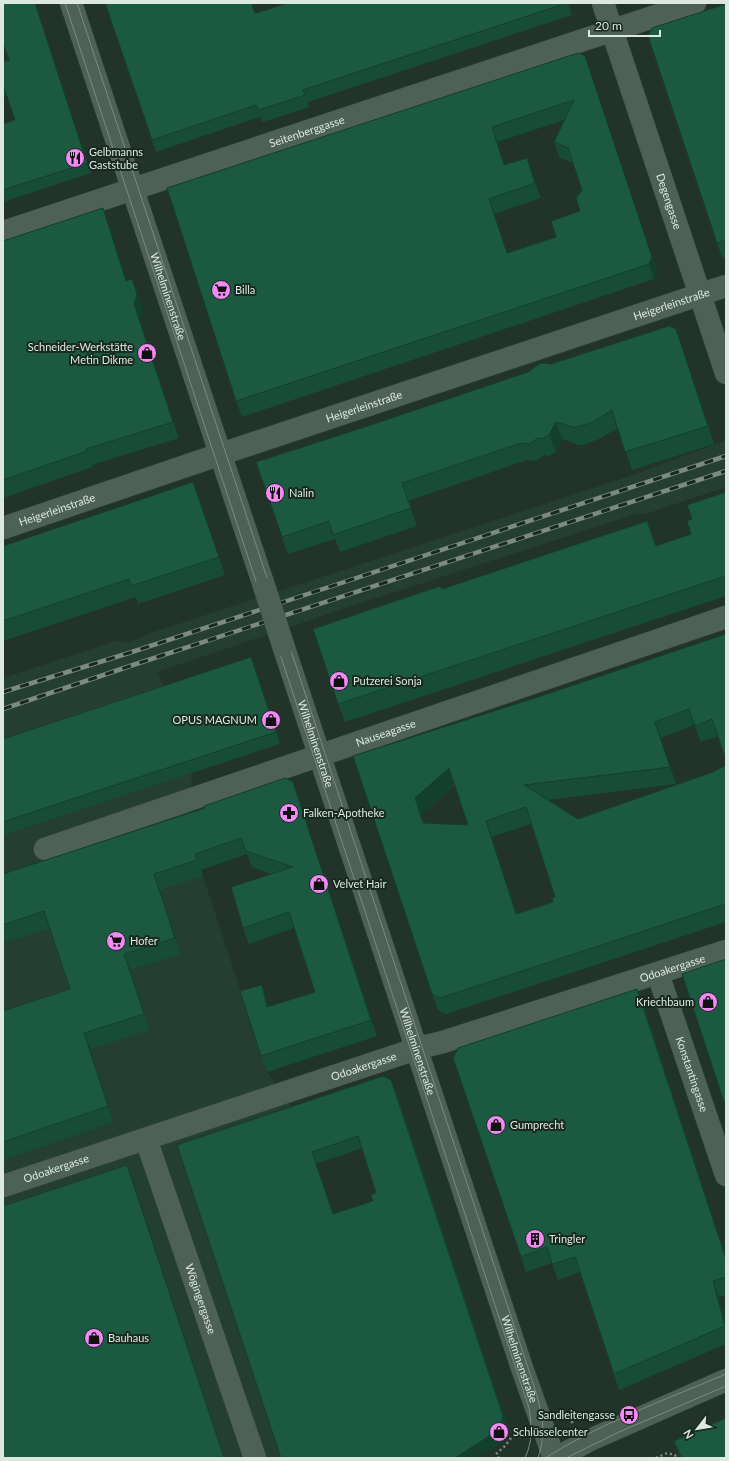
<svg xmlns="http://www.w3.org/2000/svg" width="729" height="1461" font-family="Lato,sans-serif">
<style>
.built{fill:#253e32}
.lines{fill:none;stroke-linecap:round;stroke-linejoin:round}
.minor-casing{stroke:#415049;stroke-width:23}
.tertiary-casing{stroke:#415049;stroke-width:23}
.secondary-casing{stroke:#415049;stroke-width:23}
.path{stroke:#7b8a82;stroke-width:2.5;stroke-dasharray:2 3;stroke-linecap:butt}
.minor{stroke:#4e6157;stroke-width:22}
.tertiary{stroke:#4e6157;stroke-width:22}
.secondary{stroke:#4e6157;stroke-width:22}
.tram{stroke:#7c8a83;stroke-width:1}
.rail-casing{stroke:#7c8a83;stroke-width:4.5}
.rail{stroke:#182921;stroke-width:3;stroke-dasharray:9;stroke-linecap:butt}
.tertiary-bridge-casing{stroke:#415049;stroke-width:23;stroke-linecap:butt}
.tertiary-bridge{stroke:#4e6157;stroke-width:22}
.wall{fill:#174d38;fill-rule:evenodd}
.shaded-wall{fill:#133f2e}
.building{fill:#1b5a41;stroke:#133f2e;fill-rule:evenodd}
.labels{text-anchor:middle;stroke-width:4;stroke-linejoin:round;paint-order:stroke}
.street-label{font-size:11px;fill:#dde8e2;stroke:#182921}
.poi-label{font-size:11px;fill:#dde8e2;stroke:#182921;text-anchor:start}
</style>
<rect width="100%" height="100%" fill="#22332a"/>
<path class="built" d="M726 440V487L645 514H636L349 607 157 672 169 698 192 773 189 831 203 876 267 1072 300 1118 344 1247 437 1217 487 1368 434 1458H3V678L118 640V642L122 641 124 643 144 637 148 634 633 475Z"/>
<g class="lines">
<g class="minor-casing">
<g id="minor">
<path id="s1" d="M603 3 726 373"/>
<path id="s2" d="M3 232 695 3"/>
<path id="s3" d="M3 528 221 454 726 286"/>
<path id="s4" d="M45 849 726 617"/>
<path id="s5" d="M658 974 726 1175"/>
<path id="s6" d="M146 1139 255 1458"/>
<path id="s7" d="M3 1186 422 1047 443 1042 726 951"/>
</g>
</g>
<g class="tertiary-casing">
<g id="tertiary">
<path id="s8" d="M71 3 265 589"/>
<path id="s9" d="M283 645 522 1368 554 1458"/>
</g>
</g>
<g class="secondary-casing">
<path id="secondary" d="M556 1458 590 1440 726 1380"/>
</g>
<path class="path" d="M563 1412 566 1411 573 1424
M499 1458 496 1454 505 1446 511 1438 520 1433
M656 1458 667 1453 675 1455 676 1458"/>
<use href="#minor" class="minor"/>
<use href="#tertiary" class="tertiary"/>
<use href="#secondary" class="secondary"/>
<path class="tram" d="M65 3 529 1408C532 1428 533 1440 525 1458
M77 3 534 1386C542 1413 547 1431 538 1458
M545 1458C601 1423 665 1400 726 1374
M566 1458 619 1432 726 1386"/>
<g class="rail-casing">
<path id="rail" d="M3 692 132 652 726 456
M3 709 136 664 726 471"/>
</g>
<use href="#rail" class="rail"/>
<g class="tertiary-bridge-casing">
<path id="tertiary-bridge" d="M265 589 283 645"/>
</g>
<use href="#tertiary-bridge" class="tertiary-bridge"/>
</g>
<path class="wall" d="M35 3 91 173 3 202V124L15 120 7 95 3 96V62L9 60Z
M252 3 255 13 568 3 572 15 308 102 309 107 279 117 262 122 260 117 156 152 152 140Z
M726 4V256L722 258 717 243Z
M585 56 658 273 654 279 242 417 236 401 167 188ZM564 120 554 142 560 158 573 163 582 190 580 211 556 237 507 253 494 214 541 198 527 158 505 165 497 142Z
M103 208 127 281 132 279 138 295 143 310 140 320 179 438 92 465V467L3 498V241Z
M682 347 714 444 632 470 618 428 599 439 584 445H579L562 439 556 452 548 456 545 455 535 461 527 460 408 501 417 526 340 552 335 539 288 554 282 537 368 426 551 364Z
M726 492V596L345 722 338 704 442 589 656 546 691 534 692 519Z
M199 500 225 575 138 604 136 597 3 641V546Z
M726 634 718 736 701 742 694 725 661 738 676 784 547 800 578 819 713 772 726 765V922L446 1014 438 1010 353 756 538 697ZM455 785 468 825 424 823 421 815ZM531 824 555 897 553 902 517 914 491 837Z
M256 669 280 744 3 835V739Z
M298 798 377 1036 267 1072 261 1056 262 985 269 1007 315 992 294 928 249 944 243 928 271 874 252 867 247 854 201 870 203 876 160 890 181 954 130 970 150 1030 90 1049 114 1122 3 1160V1011L70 989 50 928 3 943V874Z
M643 1004 726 1257V1295L719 1297 726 1323V1344L619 1390 580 1272 558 1280 552 1263 526 1272 521 1257Z
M396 1092 508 1428 504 1441 478 1458H281L177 1145ZM362 1148 376 1193 373 1201 333 1214 316 1164Z
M674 1441 726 1458H680Z"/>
<path class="shaded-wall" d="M35 3 91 173 87 163Z
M585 56 658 273 654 279 649 264Z
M492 127 497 142 510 180 504 165Z
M527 158 533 173 541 198 535 183Z
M103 208 109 224 132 297 126 281Z
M132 279 143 310 140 320 179 438 134 304Z
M556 422 562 439 556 452 549 435Z
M251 657 256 669 280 744Z
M655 722 661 738 676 784 670 767Z
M449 768 455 784 421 815 429 839 415 798Z
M293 782 298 798 377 1036 371 1020Z
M486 821 491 837 522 931 516 914Z
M154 874 160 890 181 954 175 938Z
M124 954 130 970 150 1030 144 1014Z
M262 985 267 1001 273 1024 267 1007Z
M637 989 726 1257V1259Z
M84 1033 90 1049 114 1122 108 1106Z
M391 1080 508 1428 504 1441 478 1458H455Z
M127 1165 131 1175 224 1458Z
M713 1281 719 1297 726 1323V1328Z"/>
<path class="building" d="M3 3H35L87 163 3 190V124L15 120 3 85V62L9 60 3 43Z
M105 3H251L255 13 260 12 287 3H567L303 90 305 95 275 105 258 110 256 105 152 140Z
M726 4V240L717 243 648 36 652 28Z
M578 53 585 56 652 257 649 264 236 401 167 188ZM574 100 554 142 568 148 582 190 576 198 580 211 551 221 556 237 507 253 489 199 535 183 527 158 504 165 492 127Z
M103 208 126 281 132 279 137 294 134 304 173 422 86 449 87 451 3 480V241Z
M669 326 676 329 708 426 625 452 612 410 593 422 578 427H573L556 422 549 435 541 439 538 438 529 444 521 443 402 483 411 508 333 535 329 521 282 537 256 462 368 426 528 372 539 364 544 363 551 364Z
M193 482 219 557 131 586 129 579 3 621V546Z
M726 492V576L338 704 313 629 440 586 442 589 647 521 656 546 691 534 687 521 692 519 687 505Z
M726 634V760L712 719 695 726 689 709 655 722 670 767 524 785 578 819 713 772 726 765V904L440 998 432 994 353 756 538 697ZM449 768 468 825 423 823 415 798ZM526 807 555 897 552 898 553 902 516 914 486 821Z
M251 657 276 732 3 822V739Z
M285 778 293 782 371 1020 261 1056 240 991 262 985 267 1007 315 992 289 912 243 928 231 887 293 867 246 851 241 838 195 854 197 860 154 874 175 938 124 954 144 1014 84 1033 108 1106 3 1142V1011L70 989 44 911 3 925V874L205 808 204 806Z
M726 959V1108L682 974Z
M637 989 726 1259V1277L713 1281 725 1326 614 1374 575 1257 552 1264 547 1247 521 1257 453 1058 458 1048Z
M383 1076 391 1080 503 1416 500 1429 455 1458H281L177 1145ZM358 1136 376 1193 371 1195 373 1201 333 1214 312 1152Z
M127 1165 224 1458H3V1206Z
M726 1418V1458H682L674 1441Z"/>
<defs>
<g id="restaurant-disc" transform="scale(1)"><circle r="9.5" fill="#f28af3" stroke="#182921"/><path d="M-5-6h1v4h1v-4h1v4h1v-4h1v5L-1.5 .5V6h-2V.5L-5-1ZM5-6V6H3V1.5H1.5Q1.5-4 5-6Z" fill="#111"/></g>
<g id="supermarket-disc" transform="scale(1)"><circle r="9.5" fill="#f28af3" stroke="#182921"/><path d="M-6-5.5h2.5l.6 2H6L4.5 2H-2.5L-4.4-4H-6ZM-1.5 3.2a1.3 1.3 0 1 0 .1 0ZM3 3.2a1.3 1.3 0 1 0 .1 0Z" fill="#111"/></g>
<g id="shop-disc" transform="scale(1)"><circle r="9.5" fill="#f28af3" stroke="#182921"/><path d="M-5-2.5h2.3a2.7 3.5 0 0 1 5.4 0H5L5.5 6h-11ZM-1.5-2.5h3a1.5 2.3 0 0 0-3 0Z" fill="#111"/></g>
<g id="pharmacy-disc" transform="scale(1)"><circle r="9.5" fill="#f28af3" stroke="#182921"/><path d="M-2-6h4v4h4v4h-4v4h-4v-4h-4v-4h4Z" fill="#111"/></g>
<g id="building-disc" transform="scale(1)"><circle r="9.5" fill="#f28af3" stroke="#182921"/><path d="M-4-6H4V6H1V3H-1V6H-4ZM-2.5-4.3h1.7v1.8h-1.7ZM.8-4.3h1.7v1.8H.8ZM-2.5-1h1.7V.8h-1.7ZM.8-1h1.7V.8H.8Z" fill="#111"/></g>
<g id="bus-disc" transform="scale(1)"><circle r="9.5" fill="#f28af3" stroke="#182921"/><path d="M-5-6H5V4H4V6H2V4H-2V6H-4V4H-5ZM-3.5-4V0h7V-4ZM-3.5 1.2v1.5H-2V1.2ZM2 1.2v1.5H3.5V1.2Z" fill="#111"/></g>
</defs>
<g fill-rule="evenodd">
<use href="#restaurant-disc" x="75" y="158"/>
<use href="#supermarket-disc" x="221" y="290"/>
<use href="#shop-disc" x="147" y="353"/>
<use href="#restaurant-disc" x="275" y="493"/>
<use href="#shop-disc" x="339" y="681"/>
<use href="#shop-disc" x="271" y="720"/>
<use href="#pharmacy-disc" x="289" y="813"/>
<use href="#shop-disc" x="319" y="884"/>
<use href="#supermarket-disc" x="116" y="941"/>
<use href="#shop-disc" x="708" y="1002"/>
<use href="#shop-disc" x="496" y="1125"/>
<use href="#building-disc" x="535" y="1239"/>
<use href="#shop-disc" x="94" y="1338"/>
<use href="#bus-disc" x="629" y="1415"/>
<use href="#shop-disc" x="499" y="1432"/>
</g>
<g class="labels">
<g class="street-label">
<text dy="4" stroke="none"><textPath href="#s2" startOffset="320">Seitenberggasse</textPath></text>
<text dy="4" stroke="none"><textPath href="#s1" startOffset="209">Degengasse</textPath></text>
<text dy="4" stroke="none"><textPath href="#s8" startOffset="309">Wilhelminenstraße</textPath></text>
<text dy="4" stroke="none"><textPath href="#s3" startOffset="705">Heigerleinstraße</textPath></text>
<text dy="4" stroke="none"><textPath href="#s3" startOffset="381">Heigerleinstraße</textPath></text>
<text dy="4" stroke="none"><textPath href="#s3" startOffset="57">Heigerleinstraße</textPath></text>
<text dy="4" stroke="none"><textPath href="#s4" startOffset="360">Nauseagasse</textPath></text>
<text dy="4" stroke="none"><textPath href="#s9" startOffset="104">Wilhelminenstraße</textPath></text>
<text dy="4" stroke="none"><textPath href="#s7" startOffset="704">Odoakergasse</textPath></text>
<text dy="4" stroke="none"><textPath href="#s9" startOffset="428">Wilhelminenstraße</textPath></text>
<text dy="4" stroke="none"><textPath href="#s7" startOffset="380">Odoakergasse</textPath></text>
<text dy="4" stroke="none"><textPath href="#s5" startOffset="106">Konstantingasse</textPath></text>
<text dy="4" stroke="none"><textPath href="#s7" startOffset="56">Odoakergasse</textPath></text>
<text dy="4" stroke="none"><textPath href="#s6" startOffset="169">Wögingergasse</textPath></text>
<text dy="4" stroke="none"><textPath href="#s9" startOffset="752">Wilhelminenstraße</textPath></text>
</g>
<g class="poi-label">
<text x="89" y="156">Gelbmanns<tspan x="89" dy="13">Gaststube</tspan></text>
<text x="235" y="294">Billa</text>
<text x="133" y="351" text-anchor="end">Schneider-Werkstätte<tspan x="133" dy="13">Metin Dikme</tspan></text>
<text x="289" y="497">Nalin</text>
<text x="353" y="685">Putzerei Sonja</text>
<text x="257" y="724" text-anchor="end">OPUS MAGNUM</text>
<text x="303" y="817">Falken-Apotheke</text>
<text x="333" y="888">Velvet Hair</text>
<text x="130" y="945">Hofer</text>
<text x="694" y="1006" text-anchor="end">Kriechbaum</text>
<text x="510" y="1129">Gumprecht</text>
<text x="549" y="1243">Tringler</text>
<text x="108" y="1342">Bauhaus</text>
<text x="615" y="1419" text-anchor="end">Sandleitengasse</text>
<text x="513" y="1436">Schlüsselcenter</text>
</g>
</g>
<rect width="729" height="1461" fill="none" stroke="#dde8e2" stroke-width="8"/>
<g transform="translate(697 1429) rotate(239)" stroke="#182921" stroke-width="3" paint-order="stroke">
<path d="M0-3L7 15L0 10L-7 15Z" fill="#dde8e2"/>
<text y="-6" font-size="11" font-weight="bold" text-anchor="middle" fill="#dde8e2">N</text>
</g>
<path d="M589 30v6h71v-6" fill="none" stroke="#dde8e2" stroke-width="2"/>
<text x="595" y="30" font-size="12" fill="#dde8e2" stroke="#182921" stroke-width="3" paint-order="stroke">20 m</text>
</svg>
